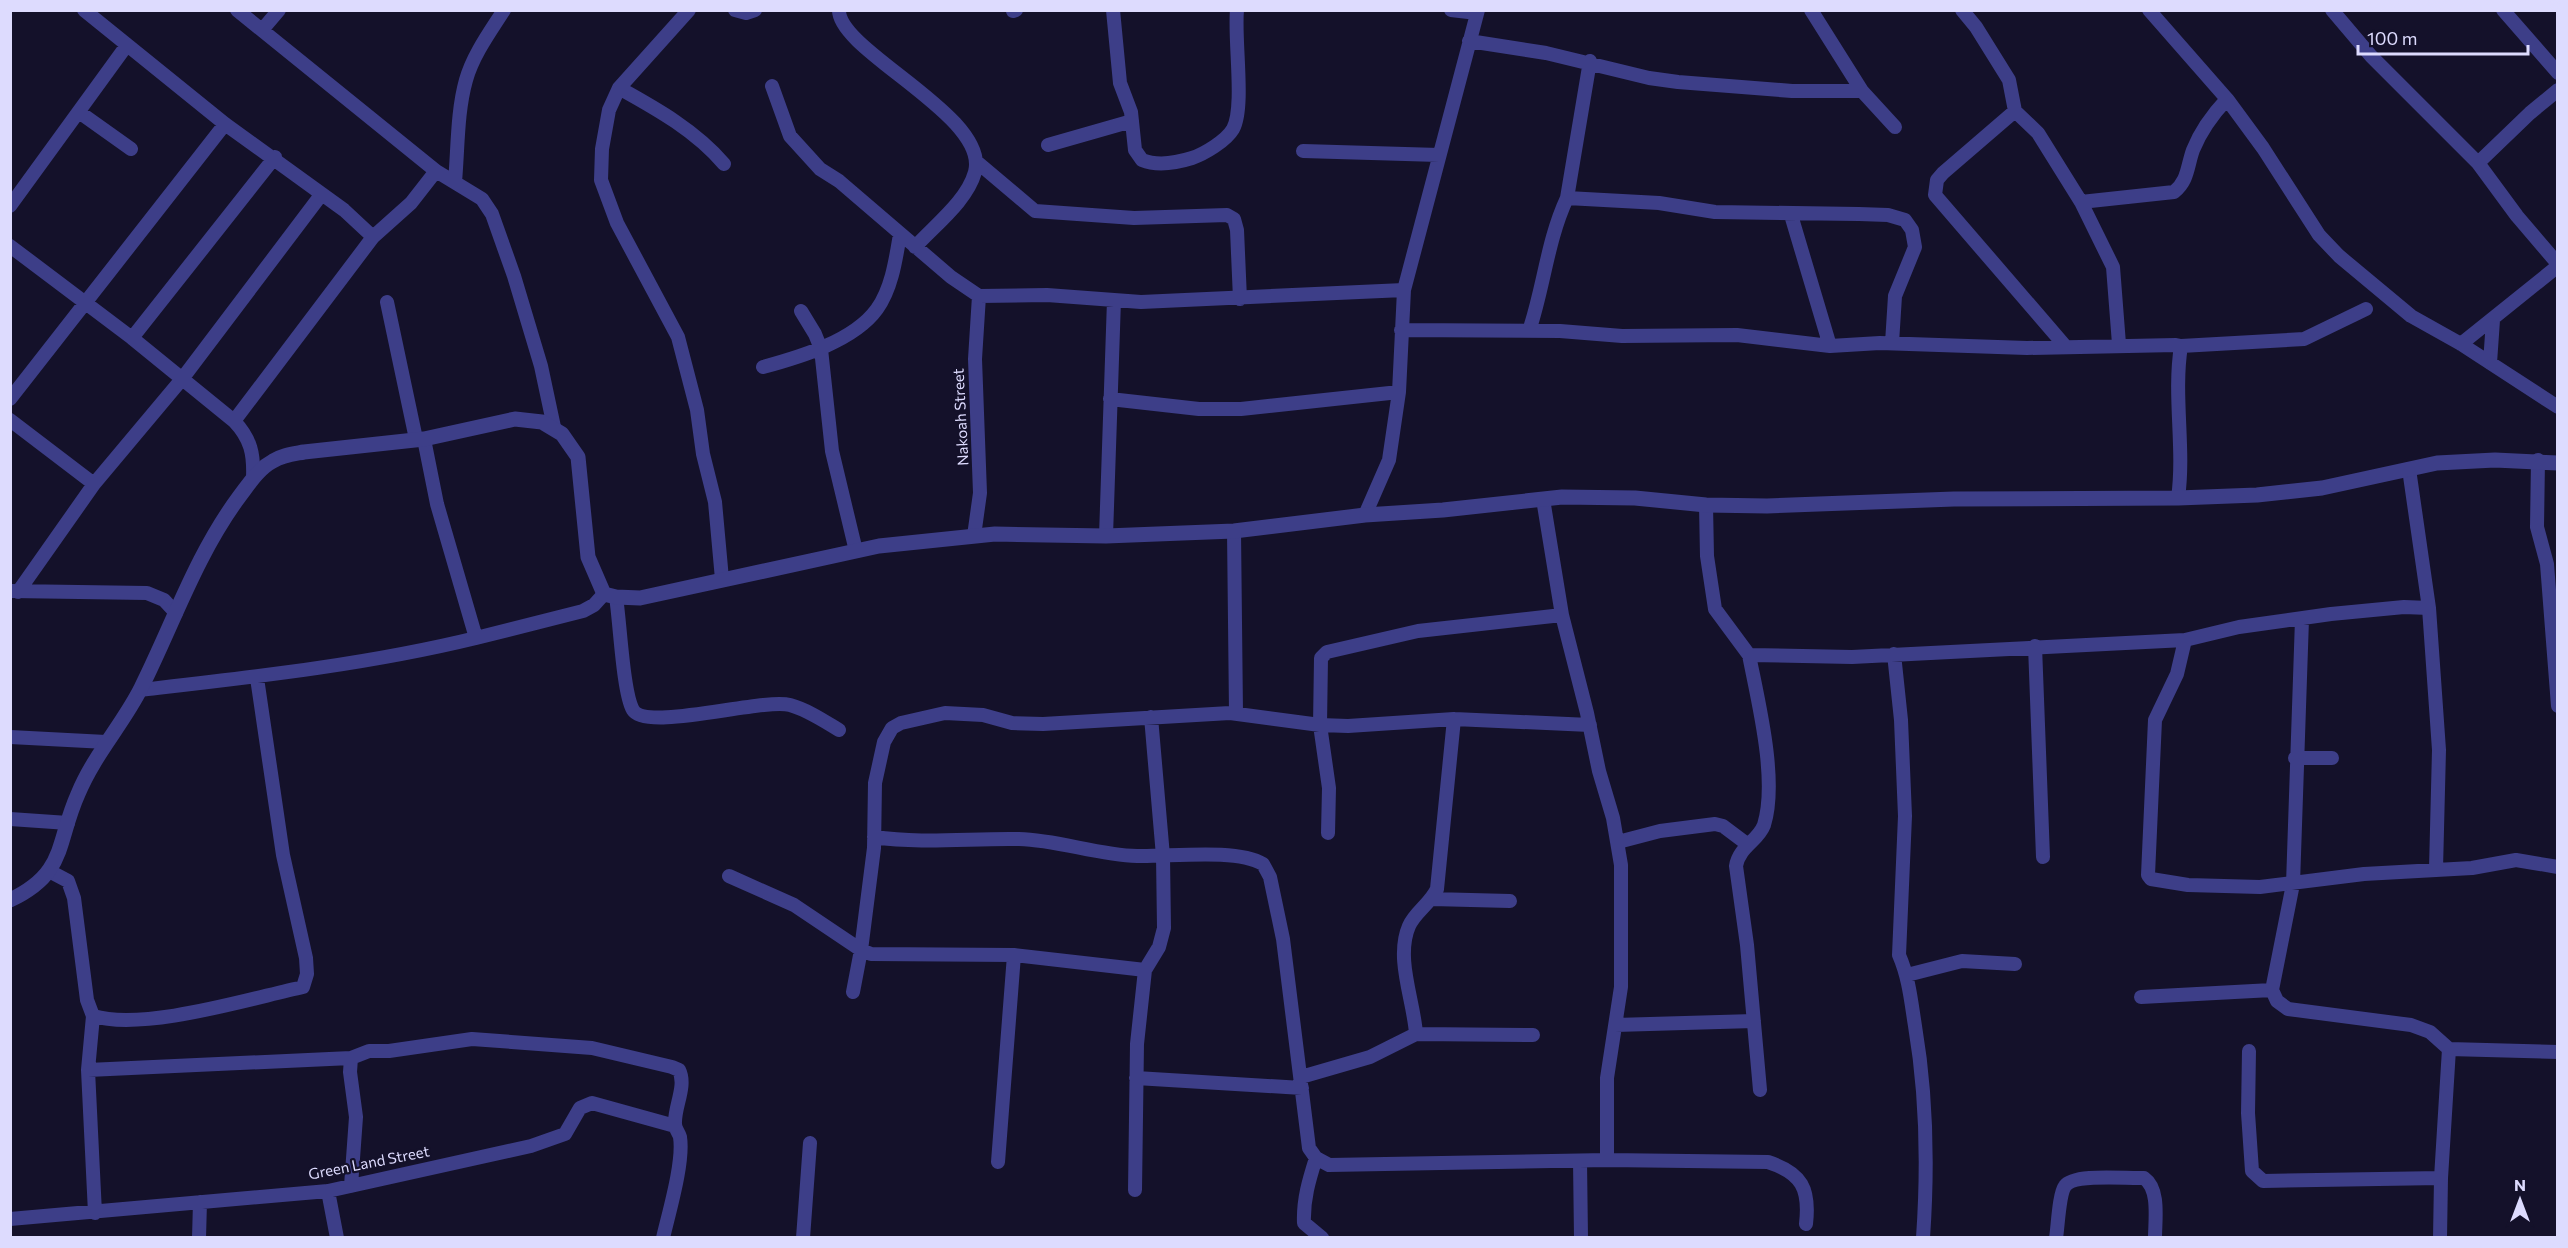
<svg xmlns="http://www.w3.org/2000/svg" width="2568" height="1248" font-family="Commissioner,sans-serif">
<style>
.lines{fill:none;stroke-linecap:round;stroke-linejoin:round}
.minor{stroke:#3d3e88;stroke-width:14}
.tertiary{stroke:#3d3e88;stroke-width:15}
.labels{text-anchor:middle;stroke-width:4.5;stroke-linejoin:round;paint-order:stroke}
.street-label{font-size:15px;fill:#dddbfe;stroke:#14112a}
</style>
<rect width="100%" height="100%" fill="#14112a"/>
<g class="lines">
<path class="minor" d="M84 10 225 124 344 210 373 237
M237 10 436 171 482 199 492 214 514 276 541 366 554 427
M689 10 619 88 609 110 602 149 601 180 617 223 678 337 697 410 703 454 715 502 722 579
M735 10 746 13 755 10
M839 10C838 51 990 116 975 172 967 201 935 225 915 247
M1113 10 1120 83 1131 112 1135 150 1142 160C1157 166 1176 163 1192 158 1204 154 1226 141 1233 129 1245 107 1234 40 1237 10
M1451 10 1477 13
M1811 10 1862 91 1895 127
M1962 10 1976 27 2009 80 2015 111 2038 133 2081 202 2174 192C2188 181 2187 167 2193 150 2201 130 2212 115 2227 99
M2149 10 2227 99 2263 148 2319 235 2339 256 2411 316 2461 344 2558 407
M2332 10 2371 56 2478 163 2517 216 2558 264
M2503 10 2558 73
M1013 11 1016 10
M262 30 279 10
M1469 41 1546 53 1649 78 1678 82 1792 91H1862
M772 86 790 136 820 169 839 181 951 277 979 296 1047 295 1141 302 1404 290
M619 88C657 109 696 131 724 164
M2015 111 1943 173 1937 180 1935 195 2066 347
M79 112 131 149
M1048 145 1132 121
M1303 151 1439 155
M977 162 1035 211 1134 218 1227 215 1234 219 1237 230 1240 299
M2478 163 2530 113 2558 90
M455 182C458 148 457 112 466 80 473 55 490 32 504 10
M1567 198 1590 61
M2081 202 2113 267 2119 344
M10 206 127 45
M1791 215 1830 346
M10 246 132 338 234 421C251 439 254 454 253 478
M387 302 416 439
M801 311 815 334 821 349 832 451 856 551
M1401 330 1560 331 1622 336 1737 335 1830 346 1880 343 2027 348 2176 345 2181 346C2173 396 2185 448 2178 498
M1529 331C1544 287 1547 241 1567 198L1659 203 1715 212 1859 214 1888 215 1905 220 1912 230 1915 247 1895 296 1892 343
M132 338 275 157
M2461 344 2558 266
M2181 346 2304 339 2366 309
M2490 363 2493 320
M763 367C800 357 854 341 877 309 892 288 896 258 900 234
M10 399 225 124
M1110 399 1199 409H1241L1399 392
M10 420 94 484
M234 421 373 237 411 203 436 171
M2538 460 2537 527 2547 564 2558 706
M2409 469 2429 608 2439 750 2436 869
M1543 499 1562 615 1587 713 1599 771 1613 818 1621 865V987L1607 1078V1160
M1706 505 1707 556 1715 609 1749 655 1852 657 2185 640 2239 627 2331 614 2404 607 2429 608
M1365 515 1389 460 1399 392 1404 290 1478 10
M1234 531 1236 713
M974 536 980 493 975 359 979 296
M1106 536 1114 300
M11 591 147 593 164 600 176 613
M18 592 94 484 182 379 321 195
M616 597C620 622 623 693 633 710 646 732 762 698 790 705 808 710 824 721 839 730
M2302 619 2293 884 2272 990 2277 1001 2288 1009 2411 1025 2430 1032 2449 1049 2558 1052
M476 638 583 611 594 605 604 594
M2185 640 2177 674 2155 720 2148 875 2151 879 2188 885 2260 887 2364 874 2472 868 2516 860 2558 867
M2035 646 2043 857
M1894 654 1901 720 1905 816 1899 955C1909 978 1911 1001 1915 1026 1927 1097 1928 1166 1923 1238
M1749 655C1758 701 1778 780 1764 825 1758 841 1739 847 1736 866L1747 945 1760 1090
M140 690C253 677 365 665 476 638L437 504 424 439
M10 737 106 742
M2295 758H2332
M10 819 68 823
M1328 833 1329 788 1320 725 1321 658 1327 652 1418 631 1562 615
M874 837C923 844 971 838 1019 839 1059 840 1097 855 1137 856 1169 857 1236 848 1263 864L1270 877 1283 939 1309 1148 1316 1158 1329 1165 1607 1160 1768 1162C1802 1173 1810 1189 1806 1224
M1618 842 1660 831 1715 824 1723 826 1747 844
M51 872 68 881 74 898 87 1000 93 1016 88 1070 95 1213
M729 876 794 905 861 950 853 992
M1432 899 1510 901
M1145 970 1014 955 871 954 861 950 874 848 875 783 884 742 892 728 901 723 945 713 983 715 1012 723 1043 724 1230 713 1320 725 1348 726 1454 719 1590 725
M1907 975 1962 961 2015 964
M2141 997 2272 990
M93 1016C145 1031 248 999 303 987L307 974 306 958 283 855 257 678
M1615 1025 1754 1021
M1416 1034 1533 1035
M2249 1051 2248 1113 2252 1171 2263 1181 2441 1178
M351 1058 350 1072 356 1117 351 1186
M88 1070 351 1058 369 1051H389L472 1039 592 1048 672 1067 679 1070C687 1086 674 1107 675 1124 675 1129 679 1133 680 1137 684 1162 669 1212 663 1238
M1301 1077 1370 1057 1416 1034C1414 1001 1395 958 1409 926 1415 912 1430 904 1437 889L1454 719
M1136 1078 1302 1088
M1316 1158C1309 1180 1303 1200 1304 1223L1322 1238
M1580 1161 1581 1238
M998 1162 1014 955
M1135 1190 1137 1044 1145 970 1159 947 1164 928 1163 856 1151 717
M328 1191 337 1238
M10 1219 328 1191 531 1146 565 1134 580 1108 592 1103 675 1126
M199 1238 200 1202
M803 1238 810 1143
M2056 1238C2058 1226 2059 1194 2065 1186 2074 1173 2127 1179 2144 1178 2160 1189 2155 1220 2155 1238
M2440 1238 2441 1178 2449 1049"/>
<path class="tertiary" d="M10 900C67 873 56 843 78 794 94 755 123 724 141 688 173 624 196 555 239 497 249 484 258 469 273 461 282 455 293 454 304 452L424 439 515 419 542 422 562 434 578 457 588 557 604 594 616 597 640 598 879 546 995 534 1106 536 1234 531 1365 515 1443 510 1562 497 1635 498 1706 505 1767 506 1954 499 2178 498 2257 495 2322 488 2437 463 2495 460 2558 463"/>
</g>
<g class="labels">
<g class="street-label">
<text transform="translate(961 417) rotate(-93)" y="5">Nakoah Street</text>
<text transform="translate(369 1163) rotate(-11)" y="5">Green Land Street</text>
</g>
</g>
<rect width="2568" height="1248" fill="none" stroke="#dddbfe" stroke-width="24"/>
<g transform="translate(2520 1200)" stroke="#14112a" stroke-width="4.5" paint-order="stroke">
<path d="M0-4.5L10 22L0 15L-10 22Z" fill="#dddbfe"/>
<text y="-9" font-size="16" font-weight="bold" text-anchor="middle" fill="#dddbfe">N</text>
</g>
<path d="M2358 45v9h170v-9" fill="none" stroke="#dddbfe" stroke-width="3"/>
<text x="2367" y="45" font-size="18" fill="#dddbfe" stroke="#14112a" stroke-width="4.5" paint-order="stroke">100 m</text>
</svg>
